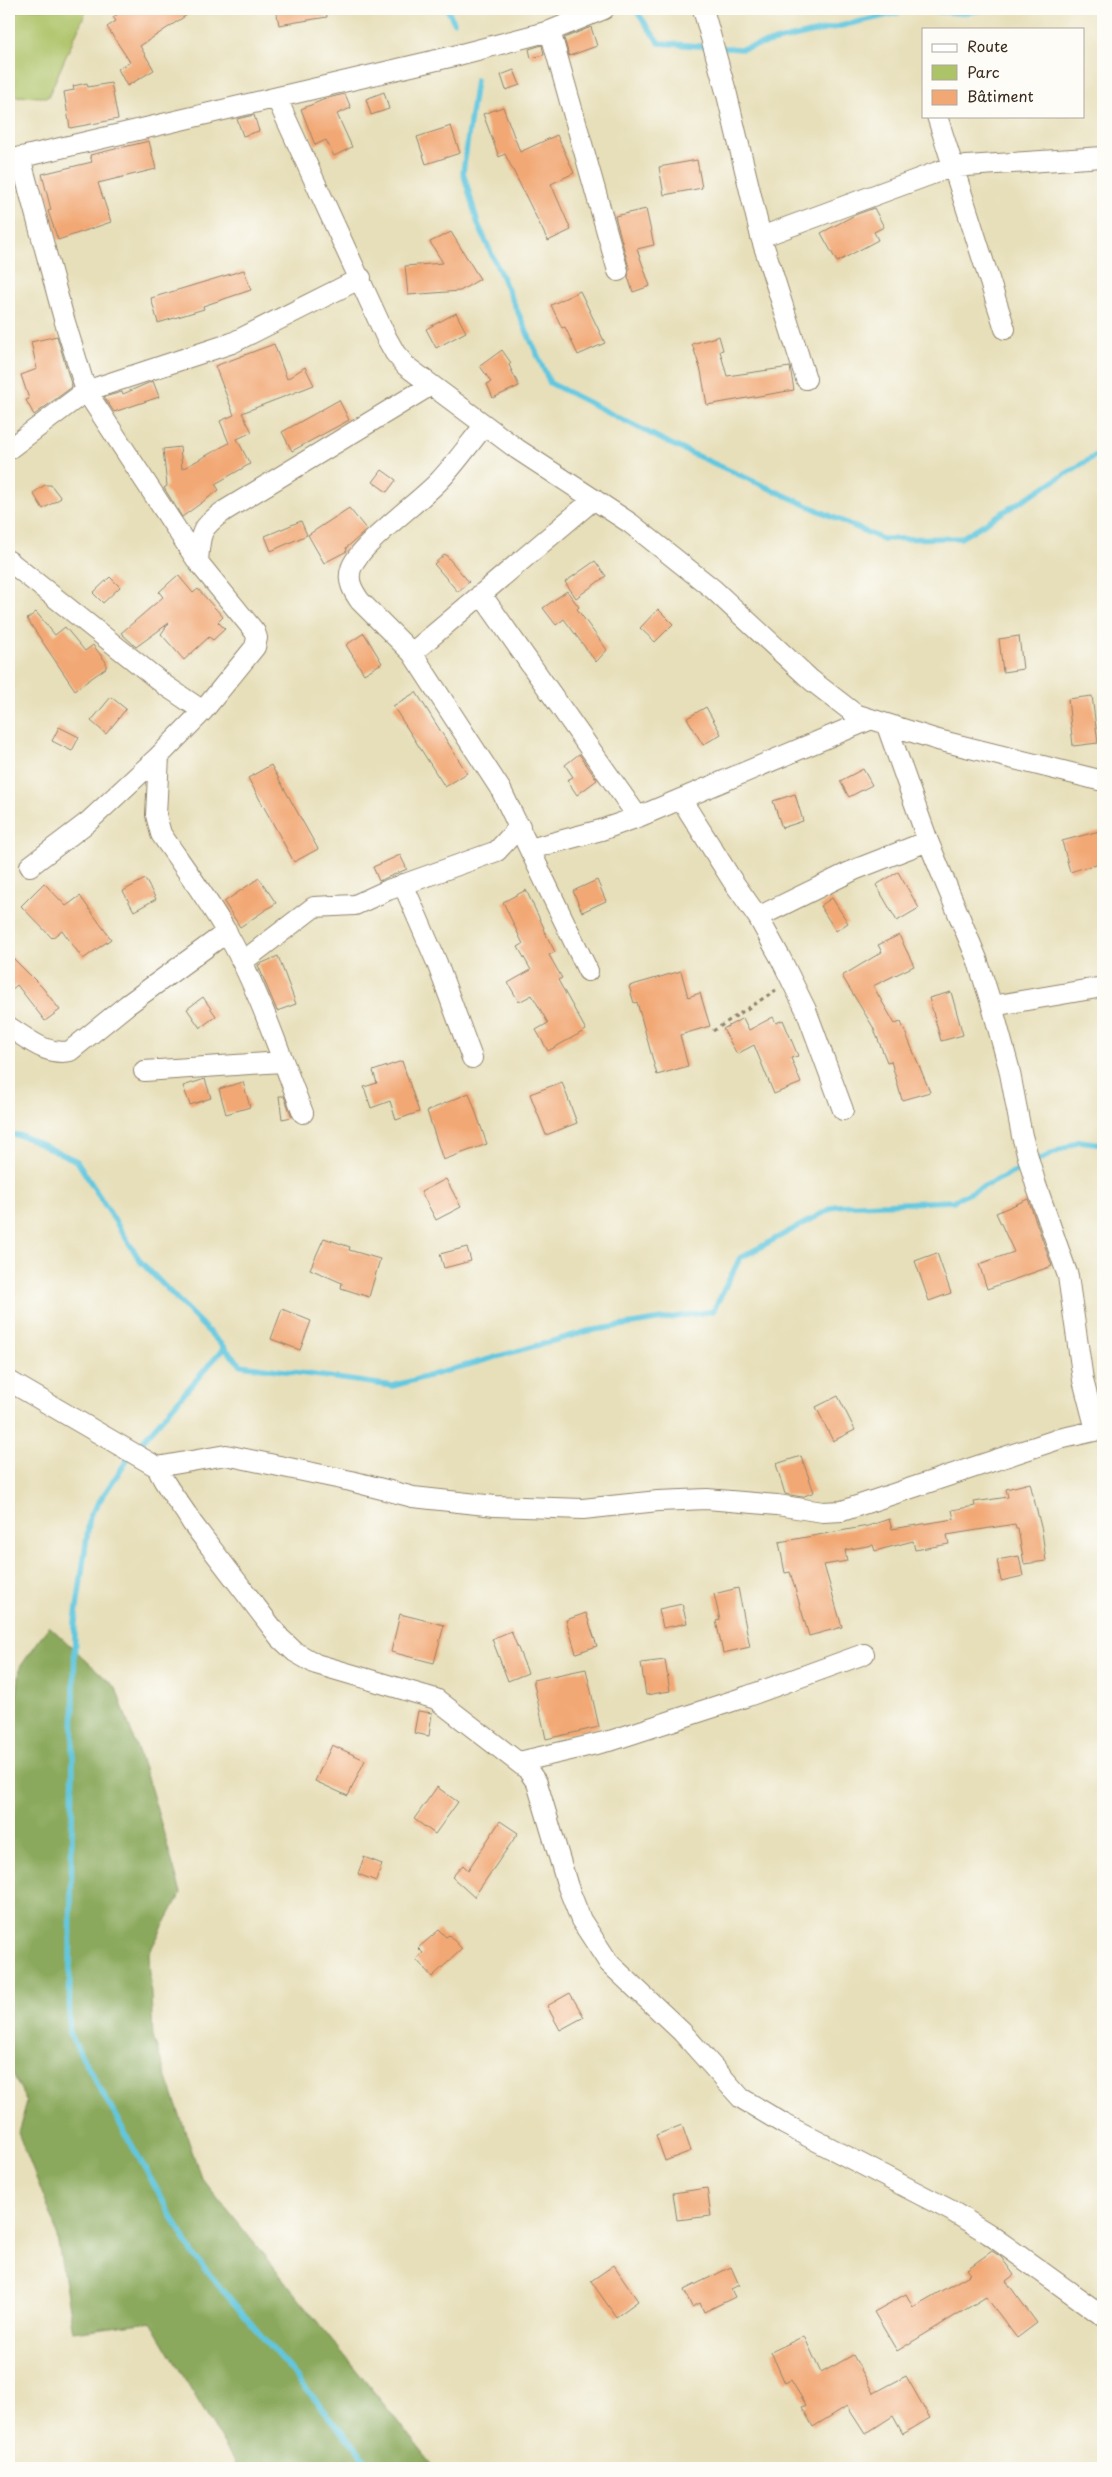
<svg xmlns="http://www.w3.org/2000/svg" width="1112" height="2477" font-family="'Playpen Sans',sans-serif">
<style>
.green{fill:#adc368;stroke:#747643}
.forest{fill:#8aa95c;stroke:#626a3d}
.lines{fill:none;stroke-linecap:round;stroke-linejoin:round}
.stream{stroke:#62c7df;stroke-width:5.5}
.building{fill:#f2a875}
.street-casing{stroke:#91846c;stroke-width:22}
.path{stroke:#91846c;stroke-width:3;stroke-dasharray:4 4;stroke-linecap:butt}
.street{stroke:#fff;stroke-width:20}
</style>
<rect width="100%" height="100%" fill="#fdfcf7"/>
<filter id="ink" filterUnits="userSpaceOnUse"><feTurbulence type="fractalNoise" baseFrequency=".02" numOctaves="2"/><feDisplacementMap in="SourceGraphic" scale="10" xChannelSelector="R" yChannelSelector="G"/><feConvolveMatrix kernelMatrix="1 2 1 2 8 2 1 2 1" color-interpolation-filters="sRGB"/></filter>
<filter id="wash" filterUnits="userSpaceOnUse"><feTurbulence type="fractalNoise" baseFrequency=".0096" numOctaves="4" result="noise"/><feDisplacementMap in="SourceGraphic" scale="20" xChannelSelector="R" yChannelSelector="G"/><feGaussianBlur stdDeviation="1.12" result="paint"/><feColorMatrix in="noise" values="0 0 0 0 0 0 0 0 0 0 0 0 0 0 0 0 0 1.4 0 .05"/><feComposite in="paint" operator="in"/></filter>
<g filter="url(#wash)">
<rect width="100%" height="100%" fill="#e7dfba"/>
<path class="green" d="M26 9H87L48 97 9 96V13Z"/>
<path class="forest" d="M49 1626 116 1688 151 1789 181 1893 149 1953 153 2037 201 2177 435 2468H238L151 2322 73 2332 55 2225 18 2133 27 2102 9 2066V1766L20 1667Z"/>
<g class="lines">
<path class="stream" d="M447 9 454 22
M635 9 659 43 741 49 910 10 962 13 989 9
M476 80 463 172 478 224 550 383 673 445 882 539 961 538 1103 451
M9 1134 23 1136 77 1161 141 1262 241 1365 393 1386 588 1331 713 1311 740 1258 836 1206 953 1201 1079 1141 1103 1144
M224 1348 132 1453 90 1515 75 1622 69 2033 194 2256 373 2468"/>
</g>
<g id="blocks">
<path class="building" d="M126 9H196L140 46 154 70 127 86 118 69 130 62 107 27 116 21 113 17Z
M276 9H326L327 17 279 25Z
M591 27 597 46 569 56 564 38Z
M542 45 544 55 531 58 529 49Z
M514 70 520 85 506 90 501 75Z
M87 83 88 87 111 83 118 119 70 128 64 92 74 90 73 86Z
M384 92 389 109 371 115 366 99Z
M345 94 351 108 337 114 352 147 334 156 326 140 315 145 301 109 328 98Z
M503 107 520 152 557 135 574 173 551 184 571 230 548 241 505 154 499 157 483 114Z
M254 115 259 131 243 136 237 119Z
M451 126 460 153 426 164 417 137Z
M149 141 156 169 98 183 111 222 58 240 48 211 51 210 42 174 92 162 90 155Z
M697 160 702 188 664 195 659 167Z
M874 208 884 227 874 232 878 240 837 262 821 233 855 215Z
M646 209 654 245 637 249 650 286 633 292 628 277 629 268 615 216Z
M451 232 480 279 460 291 408 295 405 266 443 263 430 242Z
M244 270 251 290 203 306 204 309 158 323 151 298Z
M580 291 605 343 578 355 565 327 562 328 551 305Z
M456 313 466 332 436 348 426 329Z
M57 336 72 387 34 415 26 400 29 399 21 375 37 369 31 342Z
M719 336 723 350 720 351 727 376 790 367 794 390 707 405 701 371 692 344Z
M274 344 287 379 305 367 314 385 242 413 252 432 237 439 250 464 215 484 219 490 182 517 164 488 167 486 163 449 180 447 182 469 229 443 220 421 234 415 215 366Z
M502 350 511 363 509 365 519 386 493 398 487 384 491 382 480 366Z
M153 381 159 397 114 412 104 397 122 392 123 394Z
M339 400 349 420 292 451 282 432Z
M382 470 396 480 387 492 373 482Z
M45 485H51L61 498 43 509 33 493Z
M349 508 367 530 346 548 347 551 324 563 308 535Z
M301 521 307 535 271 551 265 536Z
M445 554 469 582 458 592 434 564Z
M595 561 606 576 576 598 565 582Z
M178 575 193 593 198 589 223 617 218 622 225 629 213 640 209 637 184 660 161 634 169 623 136 647 121 633 163 597 159 592Z
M110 577 120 587 103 603 93 593Z
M567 591 579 607 577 609 607 650 596 662 564 619 556 625 543 608Z
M658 609 673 624 655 642 640 628Z
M36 612 55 635 65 627 85 651 93 645 106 662V668L75 690 27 619Z
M364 633 382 663 364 674 346 645Z
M1019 636 1023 669 1003 672 999 639Z
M416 692 467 773 445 787 393 706Z
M1092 696 1098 743 1073 746 1068 699Z
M111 697 126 709 106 734 91 721Z
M706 707 721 734 703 745 687 718Z
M59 727 79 737 72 751 52 741Z
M579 754 597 780 577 795 567 780 573 777 565 765Z
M271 765 318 849 294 862 248 778Z
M863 769 872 785 849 797 840 781Z
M795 794 803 821 782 828 773 801Z
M1103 830V862L1070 872 1062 841Z
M400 855 407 869 379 881 373 867Z
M898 872 919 908 897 921 876 885Z
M259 878 276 903 240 927 224 902Z
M145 879 156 899 134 911 123 891Z
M597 880 606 901 582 912 573 891Z
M44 883 66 906 80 896 111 939 83 959 62 930 52 938 21 906Z
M526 890 544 928 543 929 555 952 549 955 562 978 558 980 586 1030 548 1051 536 1030 548 1023 532 995 519 1002 508 983 531 970 518 947 523 944 503 902Z
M832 898 848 923 836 931 820 906Z
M899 935 914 966 873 986 895 1024 901 1022 930 1092 902 1100 891 1061 887 1062 873 1027 842 976 882 952 878 945Z
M9 954 42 987 60 1010 45 1021 17 985 9 992Z
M278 956 296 1004 277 1011 258 965Z
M681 971 688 997 700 993 710 1026 680 1035 688 1066 657 1075 637 1002 634 1003 629 986Z
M951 992 963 1035 941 1041 929 998Z
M203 997 216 1016 200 1028 187 1009Z
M773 1017 776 1023 783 1020 798 1056 791 1058 801 1083 774 1094 754 1045 737 1054 723 1029 743 1018 749 1030Z
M402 1061 419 1112 396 1120 390 1101 371 1108 364 1087 377 1083 373 1071Z
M205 1079 211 1098 190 1105 183 1086Z
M243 1082 250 1107 226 1114 219 1089Z
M562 1082 577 1123 546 1135 530 1094Z
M469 1093 487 1144 443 1160 427 1111Z
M279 1096H284L292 1117 282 1119Z
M446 1179 461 1207 436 1220 421 1192Z
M1028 1199 1052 1266 987 1289 979 1264 1014 1252 996 1213Z
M324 1238 350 1247 349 1250 380 1259 369 1297 341 1288 342 1283 310 1269Z
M467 1247 471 1261 444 1268 440 1254Z
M937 1253 951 1293 929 1301 915 1261Z
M282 1309 311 1321 300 1350 271 1339Z
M838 1396 855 1430 833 1441 816 1407Z
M801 1456 814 1492 802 1497 785 1494 776 1464Z
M1030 1483 1042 1531 1046 1561 1024 1564 1018 1528H1016L1015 1524 947 1535 949 1544 915 1550 913 1541 875 1551 873 1545 845 1550 847 1561 824 1565 842 1627 809 1636 790 1572 785 1573 779 1542 868 1526 889 1519 892 1529 954 1519 952 1510 975 1506 974 1502 1008 1497 1006 1489Z
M1019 1556 1023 1576 1001 1581 997 1560Z
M738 1588 750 1647 723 1653 716 1621 720 1620 714 1594Z
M682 1604 687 1623 663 1628 659 1609Z
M586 1613 597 1646 576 1653 566 1620Z
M400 1614 444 1625 434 1663 391 1652Z
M511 1631 528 1673 508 1681 492 1639Z
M665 1660 670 1691 646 1695 641 1663Z
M586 1669 599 1727 546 1739 533 1680Z
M418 1711 432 1713 429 1736 414 1733Z
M332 1745 365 1760 348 1796 315 1781Z
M437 1787 458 1802 435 1834 414 1819Z
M500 1821 518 1833 474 1897 452 1877 463 1865 468 1870Z
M364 1857 382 1864 376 1881 358 1874Z
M439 1930 446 1937 449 1935 462 1949 432 1977 416 1959 423 1953 418 1948Z
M570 1993 584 2017 560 2030 547 2006Z
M682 2125 691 2151 665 2161 656 2135Z
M707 2188 711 2216 677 2220 673 2193Z
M992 2251 1001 2257 1014 2275 1006 2281 1037 2323 1017 2338 986 2297 897 2351 874 2312 906 2294 913 2307 971 2274 967 2269Z
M614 2265 638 2301 616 2317 591 2281Z
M731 2267 739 2285 731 2289 735 2297 704 2312 700 2303 692 2307 684 2290Z
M804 2336 821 2373 853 2355 874 2393 906 2376 930 2418 903 2434 893 2416 865 2434 847 2406 813 2427 802 2407 806 2405 791 2380 785 2383 771 2352Z"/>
</g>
</g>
<g filter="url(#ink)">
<use href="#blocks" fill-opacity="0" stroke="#91846c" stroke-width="1"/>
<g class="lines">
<g class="street-casing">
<path id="street" d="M703 9 727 95 761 237 806 379
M550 31 618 271
M277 99 386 337 395 353 406 366 517 449 630 523 713 589 811 680 855 714 938 740 1103 781
M937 116 1005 329
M9 160 454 56 550 31 604 9
M761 237 951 167 1103 157
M484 426C470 443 456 463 440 480 421 501 357 546 351 569 347 581 353 591 360 601L412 653 501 790 588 971
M9 449 86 391 232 343 361 278
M9 561 166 686 203 711 255 647 257 638 255 632 198 562 86 391 64 319 20 157
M198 562C200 533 200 528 224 511L431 385
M481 594 638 817
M412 653 594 499
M887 726 928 841 977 959 992 1006 1009 1068 1022 1136 1036 1185 1068 1276 1083 1380 1096 1430
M159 756 156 815 161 834C183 866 208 899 227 933 259 990 279 1052 303 1113
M681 799 732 880 758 917 780 957 806 1010 843 1110
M530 849 601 830 638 817 869 720
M30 866 88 822 159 756 203 711
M403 884 437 963 472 1058
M758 917 854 870 928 841
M242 962 314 907 355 905 388 890 497 851 520 826
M992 1006 1103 987
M9 1027C28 1039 47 1056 70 1051L127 1005 227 932
M144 1071 282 1062
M9 1381 157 1467C165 1488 181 1503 192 1523L280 1638 295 1652 316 1664 436 1699 527 1769 537 1783 568 1887 581 1920 609 1963 682 2032 741 2098 784 2124 950 2210 989 2234 1103 2316
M157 1467 226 1455 351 1481 413 1497 495 1506 583 1509 658 1501 707 1499 777 1505 823 1512 842 1511 1059 1439 1103 1429
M519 1762 613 1740 748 1696 864 1654"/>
</g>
<path class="path" d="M713 1031 776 990"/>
<use href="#street" class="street"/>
</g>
</g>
<rect width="1112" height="2477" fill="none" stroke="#fdfcf7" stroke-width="30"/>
<rect x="922" y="28" width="162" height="90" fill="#fdfcf7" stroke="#afa8a0"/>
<rect x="932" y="44" width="25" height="8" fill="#ffffff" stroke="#afa8a0"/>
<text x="967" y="52" font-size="15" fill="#3b2a1e">Route</text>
<rect x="932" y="65" width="25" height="15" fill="#adc368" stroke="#afa8a0"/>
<text x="967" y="78" font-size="15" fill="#3b2a1e">Parc</text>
<rect x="932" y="90" width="25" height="15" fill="#f2a875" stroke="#afa8a0"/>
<text x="967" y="102" font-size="15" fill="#3b2a1e">Bâtiment</text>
</svg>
